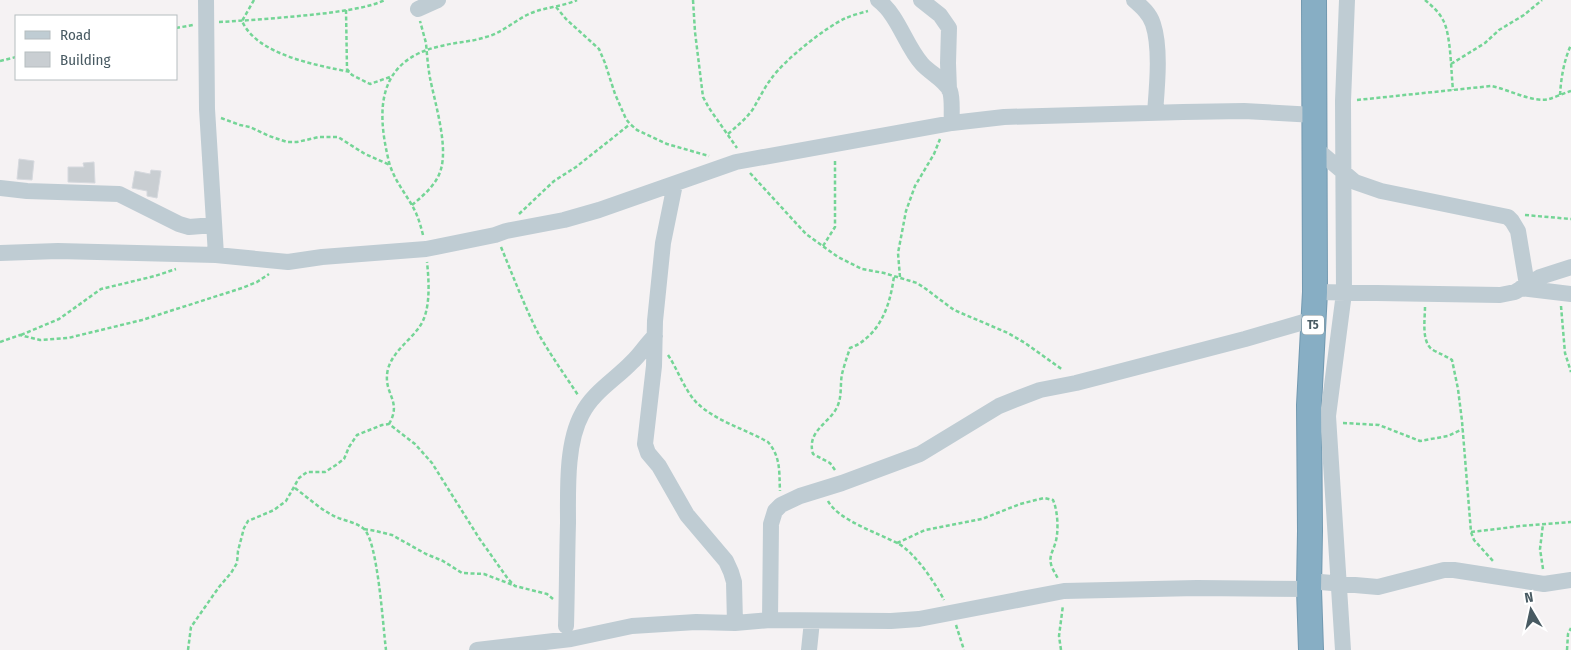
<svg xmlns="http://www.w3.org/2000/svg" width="1571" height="650" font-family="'Fira Sans Condensed',sans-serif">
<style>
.building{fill:#c9ced2;stroke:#d6d9de}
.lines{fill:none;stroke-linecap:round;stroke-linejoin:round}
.highway-casing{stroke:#7299b0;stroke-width:26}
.path{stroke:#74d596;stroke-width:2.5;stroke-dasharray:4 2.5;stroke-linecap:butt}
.minor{stroke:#bfccd3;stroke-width:16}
.highway{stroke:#87aec4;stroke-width:24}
.labels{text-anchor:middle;stroke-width:4;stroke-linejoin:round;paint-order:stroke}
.shield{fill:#fff;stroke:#7f8c91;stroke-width:1}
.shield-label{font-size:12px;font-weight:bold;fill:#485a62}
</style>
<rect width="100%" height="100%" fill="#f5f2f3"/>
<path class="building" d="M19 159 34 161 32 180 17 179Z
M94 162 95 183 68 182V167H84L83 163Z
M151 170 161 171 157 198 147 196V191L132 188 135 171 150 174Z"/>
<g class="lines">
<g class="highway-casing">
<path id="highway" d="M1311 650 1309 589 1310 531 1309 405 1315 292 1314 0"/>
</g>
<path class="path" d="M254 0 242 21C257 55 316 65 350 72
M693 0 695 32 703 97 709 108 737 148
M1425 0C1432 6 1439 12 1443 20 1451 34 1451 72 1453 90
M556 7 566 19 599 49 605 63 615 94 626 119 630 124 637 130 667 144 709 156
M346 10 347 69 352 75 370 84 390 77
M219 22C255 20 292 17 328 13 347 10 367 8 385 0
M176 28 193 25
M0 61 16 57
M1451 64 1485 43 1499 30 1524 15 1542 0
M1560 95C1561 78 1564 60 1571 45
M1357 100 1491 86C1508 89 1532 103 1549 99 1556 97 1564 93 1571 91
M221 118 240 125 250 127 269 136 287 142H297L319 137H338L365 154 390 165
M728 134C737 126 746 119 753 109 759 99 764 88 771 79 784 60 826 27 846 18 853 15 861 13 868 11
M750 173 806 234 838 257 862 269 884 273 917 283 926 289 954 310 1008 333 1025 343 1063 370
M412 205C424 195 437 184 441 169 448 145 435 103 430 78 428 67 427 55 426 43 424 36 422 28 420 21
M519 214 554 181 576 167 629 125
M1525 215 1571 219
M423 235C421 227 419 220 416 213 408 196 394 181 389 162 376 109 377 60 441 46 456 42 471 42 486 37 502 33 514 21 529 14 544 7 562 7 577 0
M823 246 835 227V159
M501 247C513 276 524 305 538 333 550 354 564 374 578 395
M900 277 898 253 906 211 915 186 934 154 940 139
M1561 306 1565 353 1571 372
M1425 307C1425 319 1421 343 1433 350 1440 354 1446 356 1452 360L1458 389 1462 421 1471 532 1474 540 1493 561
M21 335 59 319 101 289 155 276 176 269
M0 342 20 335 40 340 68 338 142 320 242 288 257 282 269 274
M668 355C678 370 684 389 696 402 715 421 745 429 768 442 781 457 779 472 780 491
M1343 423 1379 425 1420 441 1448 436 1463 429
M389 424C403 400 382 394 388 369 393 351 410 341 420 326 431 310 429 281 427 262
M835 470 830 463 813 454C806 430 831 423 838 405 842 395 840 384 842 374 844 366 847 357 850 348 855 346 860 344 864 340 884 325 891 299 894 276
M295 488C307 497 319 508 332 515 342 521 355 521 364 529 378 542 383 627 386 650
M828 501C838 520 878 533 897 543 914 551 936 584 944 600
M364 529 376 531 392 535 426 554 443 561 462 573 484 574 513 585
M1471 532 1521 526 1571 522
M897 543 925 530 982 519 1020 504 1044 498 1053 500C1058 511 1059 533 1055 544 1053 551 1049 556 1051 564 1052 569 1056 574 1058 579
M1543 569 1540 549 1543 524
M956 625 964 650
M188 650 191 627 219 587 231 573 237 563 238 551 244 528 248 521 274 510 286 501 299 478 307 472H325L336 465 344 459 349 447 357 435 382 425 389 424 415 444 432 463 479 538 508 579 515 586 547 594 553 599
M1061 650 1059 636 1063 605
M1567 650 1568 634 1571 628"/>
<path class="minor" d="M206 0 207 109 216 255
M878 0C899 16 905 45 922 64 930 73 945 80 950 91 953 100 951 113 952 123
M921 0 940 15 949 28 948 63 949 90
M1134 0C1142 7 1150 14 1153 24 1161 48 1157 87 1155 113
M418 9 438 0
M1314 147 1355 182 1381 191 1508 217 1512 221 1518 231 1527 285
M675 184 663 243 655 321 654 366 645 444 648 453 659 466 687 515 726 561 731 572 734 582 735 623
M0 188 27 191 119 194 179 224 189 227 214 225
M0 253 58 251 216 255 288 262 322 257 426 249 495 235 506 231 564 220 599 210 736 162 952 123 1004 117 1183 112 1244 111 1315 115
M1521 288 1571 294
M1315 292 1500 295 1515 292 1540 277 1571 267
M1309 581 1378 587 1444 570H1454L1544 584 1571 580
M770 620 771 524 775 511 781 505 800 496 842 483 920 454 999 406 1019 398 1040 390 1076 383 1245 339 1314 319
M566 626C567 592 567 557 568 523 568 490 566 443 582 414 593 392 616 379 632 362 641 354 646 344 655 336
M477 650 571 639 632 626 696 622 735 623 770 620 891 621 919 619 1064 591 1197 588 1309 589
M809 650 812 621
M1343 650 1328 416 1344 293 1343 101 1347 0"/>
<use href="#highway" class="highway"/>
</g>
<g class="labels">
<rect class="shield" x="1302" y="315.5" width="22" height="19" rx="4"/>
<g class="shield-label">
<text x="1313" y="329">T5</text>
</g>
</g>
<rect x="15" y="15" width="162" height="65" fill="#ffffff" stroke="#b6bdc0"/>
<rect x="25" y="31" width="25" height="8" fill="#bfccd3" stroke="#b6bdc0"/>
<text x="60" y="40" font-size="15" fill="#485a62">Road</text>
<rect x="25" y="52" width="25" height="15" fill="#c9ced2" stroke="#b6bdc0"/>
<text x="60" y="65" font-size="15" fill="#485a62">Building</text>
<g transform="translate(1531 610) rotate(351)" stroke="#ffffff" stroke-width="4" paint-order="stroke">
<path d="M0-4L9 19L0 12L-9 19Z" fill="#485a62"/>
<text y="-8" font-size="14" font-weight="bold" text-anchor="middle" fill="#485a62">N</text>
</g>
</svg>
